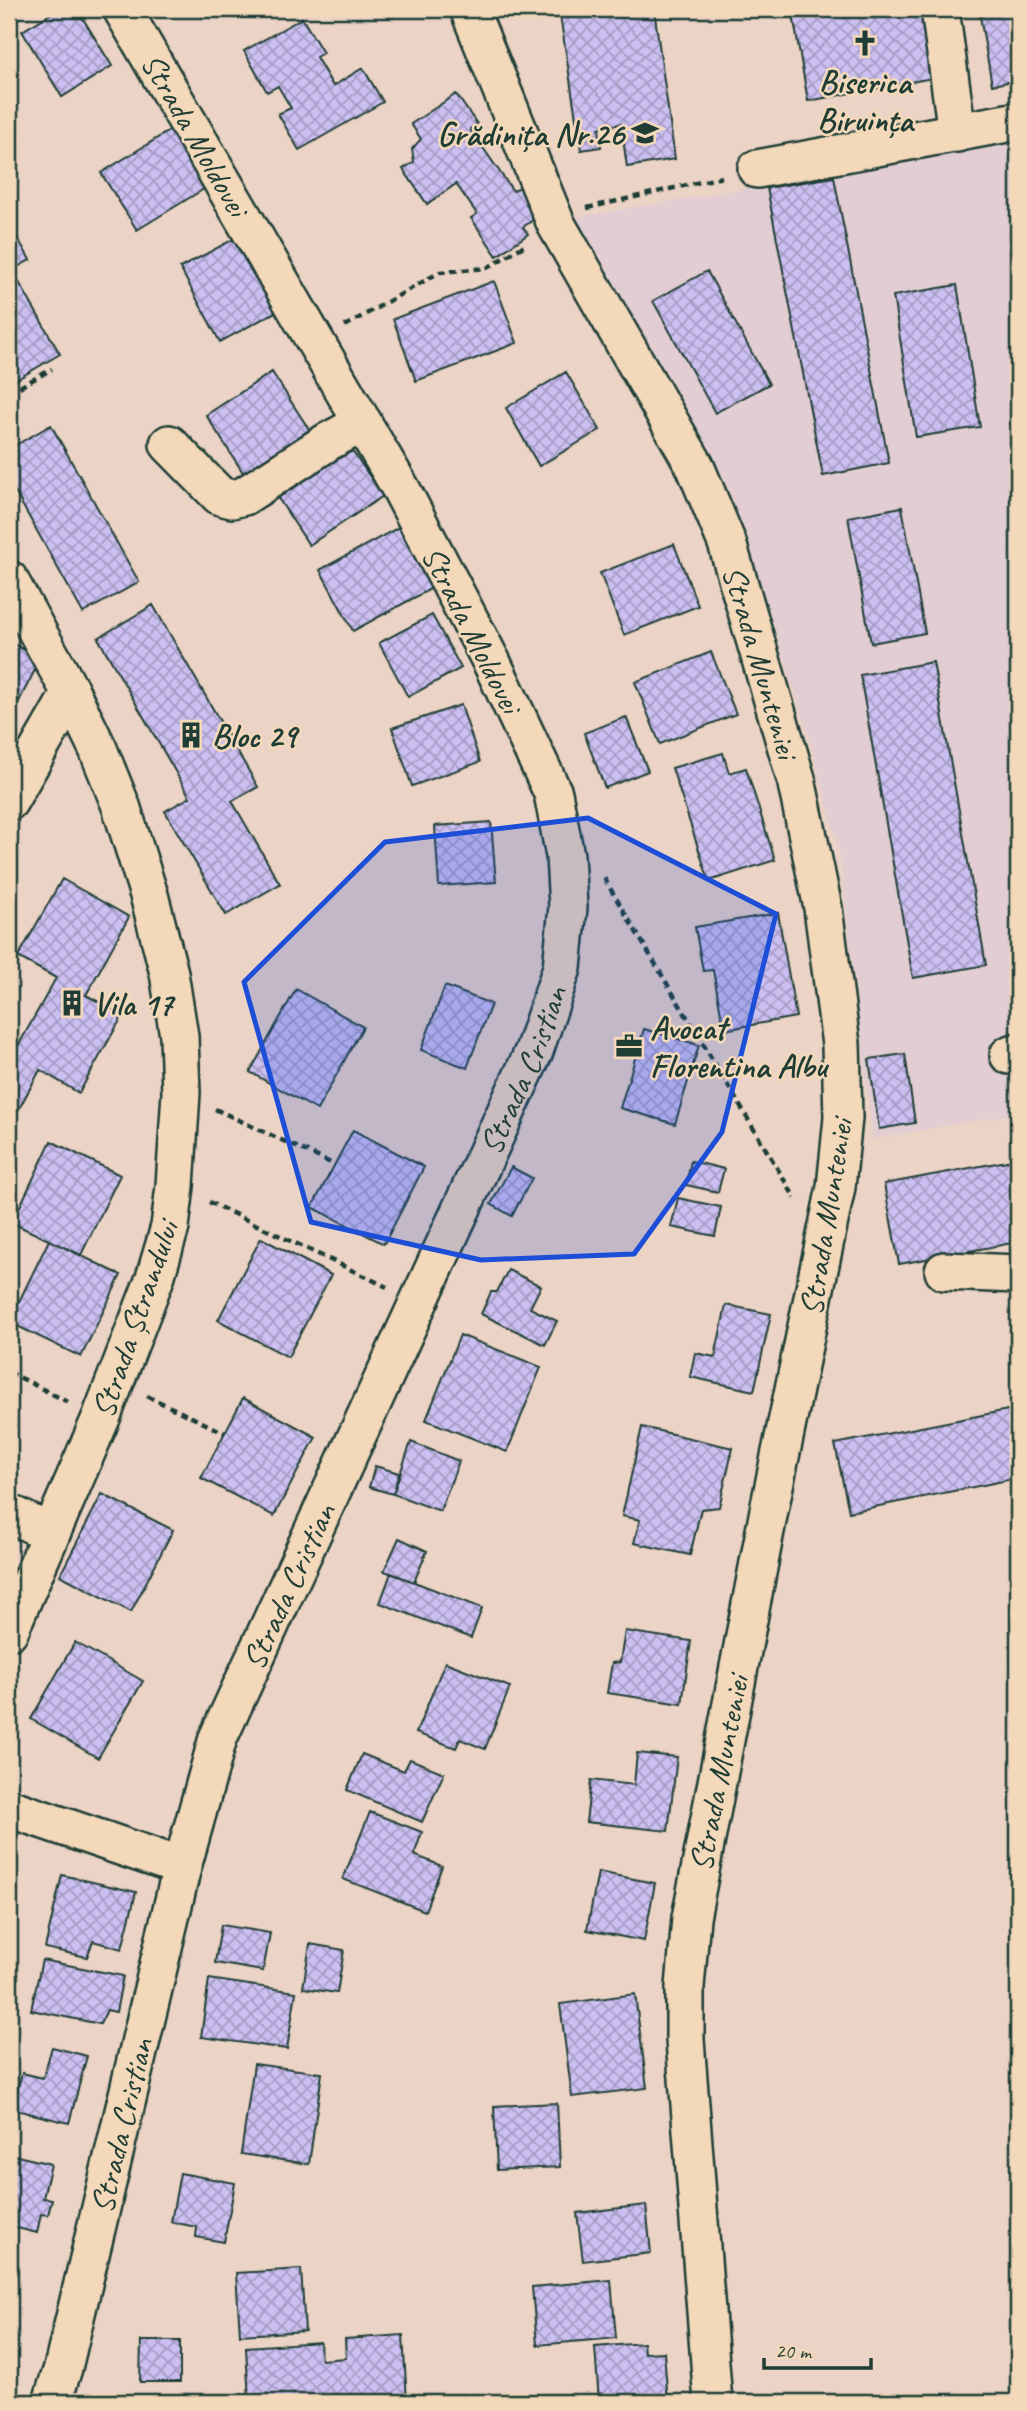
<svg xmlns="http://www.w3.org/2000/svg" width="1027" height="2411" font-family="Caveat,sans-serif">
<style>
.built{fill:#e2cdd2}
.building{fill:url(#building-cross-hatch);stroke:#1f3d34;stroke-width:2}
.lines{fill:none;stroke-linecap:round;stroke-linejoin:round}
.minor-casing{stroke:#1f3d34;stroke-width:42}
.path{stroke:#1f3d34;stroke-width:4.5;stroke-dasharray:7 5;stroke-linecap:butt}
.minor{stroke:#f3d8ba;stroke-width:37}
.marked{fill:#1d4ed8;fill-opacity:0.2;stroke:#1d4ed8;stroke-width:5;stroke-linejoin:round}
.labels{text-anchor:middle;stroke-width:5;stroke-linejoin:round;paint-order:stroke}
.poi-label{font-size:33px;font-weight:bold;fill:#1f3d34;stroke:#f3d8ba;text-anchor:start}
.street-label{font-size:33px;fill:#1f3d34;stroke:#f3d8ba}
</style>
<defs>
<pattern id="building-cross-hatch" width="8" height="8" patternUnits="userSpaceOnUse" patternTransform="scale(1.75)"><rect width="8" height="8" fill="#ccbff1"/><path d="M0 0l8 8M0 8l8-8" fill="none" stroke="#a59cc4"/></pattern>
</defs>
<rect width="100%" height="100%" fill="#ebd3c5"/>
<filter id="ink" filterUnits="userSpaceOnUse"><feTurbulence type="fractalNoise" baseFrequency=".0143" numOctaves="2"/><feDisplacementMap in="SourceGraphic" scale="14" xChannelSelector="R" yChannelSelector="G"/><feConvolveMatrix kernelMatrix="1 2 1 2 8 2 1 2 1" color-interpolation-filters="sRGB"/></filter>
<g filter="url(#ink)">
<path class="built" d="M1018 143V1113L873 1139 839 849 805 724 767 604 728 486 672 383 571 218Z"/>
<path class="building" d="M59 9H77L112 66 62 97 22 31Z
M559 9H654L675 159 627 167 621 124 599 128 601 147 581 150Z
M792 9H925L938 77 808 101Z
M1018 9V80L992 85 980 16Z
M302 18 323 53 316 57 333 86 363 68 383 102 299 150 278 114 291 108 278 86 267 92 244 51Z
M456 94 477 124 470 129 513 191 520 187 540 215 523 227 528 234 497 256 471 218 477 214 456 184 427 204 403 169 414 162 412 149 421 139 411 124Z
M177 126 212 184 137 230 101 173Z
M834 177 889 463 823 476 767 188Z
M9 222 30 260 12 270 60 354 9 384Z
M239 236 279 310 220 342 180 268Z
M707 271 769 384 715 413 653 301Z
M494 281 517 343 416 381 393 319Z
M957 285 980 427 916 437 893 296Z
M272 372 310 431 244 474 206 415Z
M566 372 600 430 539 466 506 408Z
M51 425 139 582 83 613 9 481V449Z
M345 440 383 496 309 545 272 489Z
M902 507 925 633 871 643 848 517Z
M399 527 432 588 353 631 320 570Z
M674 544 698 606 624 635 600 573Z
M153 605 258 787 232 801 280 884 226 915 165 811 190 797 98 638Z
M432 615 461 668 408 697 379 643Z
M9 642 41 658 9 721Z
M711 652 736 714 660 744 635 682Z
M933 662 986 965 913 978 860 675Z
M461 705 480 762 412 786 392 728Z
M626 717 648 771 605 788 584 733Z
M723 753 729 773 746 768 775 860 709 881 672 768Z
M491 822 496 882 439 886 435 826Z
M62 879 129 917 86 995 123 1015 79 1093 40 1070 9 1127V1053L13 1055 56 978 18 957Z
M778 913 796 1017 724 1030 713 970 703 971 695 927Z
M445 986 491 1004 467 1068 421 1050Z
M296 989 363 1027 317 1110 250 1072Z
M644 1029 699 1045 675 1124 620 1108Z
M905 1054 915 1123 879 1129 869 1059Z
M353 1130 424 1167 384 1244 312 1207Z
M51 1141 120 1175 81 1255 12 1223Z
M1018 1159V1242L899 1264 884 1184Z
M691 1161 724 1169 718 1192 686 1185Z
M511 1167 532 1178 512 1216 491 1204Z
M678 1198 721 1207 715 1236 671 1227Z
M261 1238 331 1275 288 1357 218 1320Z
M49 1240 121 1275 81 1357 9 1322Z
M508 1270 541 1286 530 1308 557 1321 545 1345 481 1314 491 1292H497Z
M726 1305 771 1314 754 1391 690 1377 695 1353 715 1357Z
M460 1335 541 1367 507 1452 426 1420Z
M243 1398 316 1437 274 1516 201 1478Z
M1018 1408V1478L849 1512 835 1444Z
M642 1427 733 1448 719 1507 701 1509 690 1555 634 1543 640 1520 622 1516Z
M411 1442 459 1461 440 1511 393 1494Z
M375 1466 399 1473 393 1494 369 1487Z
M102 1494 173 1530 131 1612 60 1575Z
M399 1538 427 1551 414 1582 384 1571Z
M391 1573 482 1608 471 1638 380 1603Z
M625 1631 691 1641 682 1704 607 1693 612 1663 620 1662Z
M75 1642 143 1681 98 1758 31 1719Z
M445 1662 510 1687 485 1749 460 1739 456 1748 416 1733Z
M637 1753 677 1757 668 1831 586 1822 591 1780 634 1785Z
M362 1754 404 1771 410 1759 444 1773 422 1822 347 1790Z
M370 1812 422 1832 414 1855 442 1866 425 1911 343 1879Z
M598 1872 655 1883 644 1941 587 1930Z
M62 1875 136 1892 122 1949 93 1941 87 1957 45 1948Z
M221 1925 270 1933 263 1971 215 1963Z
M310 1944 344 1950 337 1993 303 1988Z
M42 1960 123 1976 116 2012 107 2010 100 2024 31 2010Z
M209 1979 296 1992 287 2049 201 2037Z
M635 1994 647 2088 572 2097 560 2004Z
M52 2047 87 2056 69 2123 12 2109 22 2073 43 2078Z
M254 2064 322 2073 309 2164 241 2154Z
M557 2103 560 2167 497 2170 494 2106Z
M9 2154 51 2164 43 2198 52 2199 48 2215 41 2214 37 2233 9 2226Z
M180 2173 235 2183 224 2242 196 2237 197 2227 171 2222Z
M646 2205 651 2253 583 2261 577 2213Z
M9 2267 17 2270 9 2299Z
M301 2269 305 2331 240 2335 236 2273Z
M611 2280 616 2338 537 2345 532 2287Z
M403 2335 407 2402H249L246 2347 320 2342 321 2360 346 2358 345 2339Z
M141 2341H180V2382H140Z
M643 2343 644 2353 664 2352 668 2402H599L595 2347Z"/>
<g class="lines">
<g class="minor-casing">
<g id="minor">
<path id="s1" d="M469 9 556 224 695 466 727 543 796 779 823 908 841 1044 843 1118 836 1187 770 1505 691 1918 685 1987V2040L713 2402"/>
<path d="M940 9 957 133"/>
<path d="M757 169 1018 121"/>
<path d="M169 444 220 496 232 499 244 496 329 441 363 423"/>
<path d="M9 580 71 693 98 749 121 806 149 895 169 973 179 1036 181 1093 175 1186 170 1227 155 1278 101 1418 9 1631"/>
<path d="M9 801 71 693"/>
<path d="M1009 1055 1018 1052"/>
<path d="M944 1271 1018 1274"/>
<path d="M9 1513 50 1533"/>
<path d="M9 1808 182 1867"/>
<path id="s2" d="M52 2402 63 2368 182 1867 218 1738 534 1051 562 968 568 907 565 856 553 793 492 663 401 489 122 9"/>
</g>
</g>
<path class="path" d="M9 12 12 9
M587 208 722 177
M345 326 440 272 487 268 525 245
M9 393 52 369
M604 878 795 1198
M215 1109 335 1165
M209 1202 387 1287
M9 1372 68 1402
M147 1396 225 1433"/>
<use href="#minor" class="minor"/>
</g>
</g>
<path class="marked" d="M588 818 776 914 722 1132 634 1254 481 1260 311 1222 244 982 385 842Z"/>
<defs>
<g id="church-bare" transform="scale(2.1)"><path d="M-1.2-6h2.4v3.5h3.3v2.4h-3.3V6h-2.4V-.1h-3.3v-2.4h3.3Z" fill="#1f3d34" stroke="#f3d8ba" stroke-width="2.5" paint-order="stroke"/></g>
<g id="school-bare" transform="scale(2.1)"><path d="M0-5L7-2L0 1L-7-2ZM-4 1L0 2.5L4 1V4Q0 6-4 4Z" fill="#1f3d34" stroke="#f3d8ba" stroke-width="2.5" paint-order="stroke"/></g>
<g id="building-bare" transform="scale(2.1)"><path d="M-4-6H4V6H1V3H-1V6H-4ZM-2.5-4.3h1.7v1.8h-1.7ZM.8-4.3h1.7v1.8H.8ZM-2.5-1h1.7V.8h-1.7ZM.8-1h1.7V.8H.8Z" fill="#1f3d34" stroke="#f3d8ba" stroke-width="2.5" paint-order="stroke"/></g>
<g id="office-bare" transform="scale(2.1)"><path d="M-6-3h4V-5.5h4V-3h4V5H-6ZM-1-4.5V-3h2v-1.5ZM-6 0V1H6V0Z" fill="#1f3d34" stroke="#f3d8ba" stroke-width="2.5" paint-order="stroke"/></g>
</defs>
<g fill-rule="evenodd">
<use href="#church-bare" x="865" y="43"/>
<use href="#school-bare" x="645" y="133"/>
<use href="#building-bare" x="191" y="735"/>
<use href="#building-bare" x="72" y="1003"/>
<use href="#office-bare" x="629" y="1046"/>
</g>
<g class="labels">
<g class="poi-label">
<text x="865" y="93" text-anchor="middle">Biserica<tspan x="865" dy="38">Biruința</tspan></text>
<text x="624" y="145" text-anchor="end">Grădinița Nr.26</text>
<text x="212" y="747">Bloc 29</text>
<text x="93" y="1015">Vila 17</text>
<text x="650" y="1039">Avocat<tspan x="650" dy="38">Florentina Albu</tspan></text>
</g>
<g class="street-label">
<text transform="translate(196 134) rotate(60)" y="12">Strada Moldovei</text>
<text transform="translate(473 629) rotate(63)" y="12">Strada Moldovei</text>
<text dy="12" stroke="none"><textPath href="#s1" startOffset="718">Strada Munteniei</textPath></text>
<text dy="12" stroke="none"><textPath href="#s2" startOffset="1419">Strada Cristian</textPath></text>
<text transform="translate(825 1217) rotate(-81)" y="12">Strada Munteniei</text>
<text transform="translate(134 1319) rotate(-71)" y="12">Strada Ștrandului</text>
<text dy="12" stroke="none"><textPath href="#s2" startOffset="852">Strada Cristian</textPath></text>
<text transform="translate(718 1773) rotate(-79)" y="12">Strada Munteniei</text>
<text dy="12" stroke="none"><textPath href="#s2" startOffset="285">Strada Cristian</textPath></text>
</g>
</g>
<rect width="1027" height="2411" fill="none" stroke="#f3d8ba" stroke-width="35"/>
<rect x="18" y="18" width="992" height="2376" fill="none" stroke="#1f3d34" stroke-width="2.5" filter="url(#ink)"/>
<path d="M764 2358v10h107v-10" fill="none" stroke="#1f3d34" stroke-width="3.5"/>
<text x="775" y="2358" font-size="21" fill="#1f3d34" stroke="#f3d8ba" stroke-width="5" paint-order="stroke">20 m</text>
</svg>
